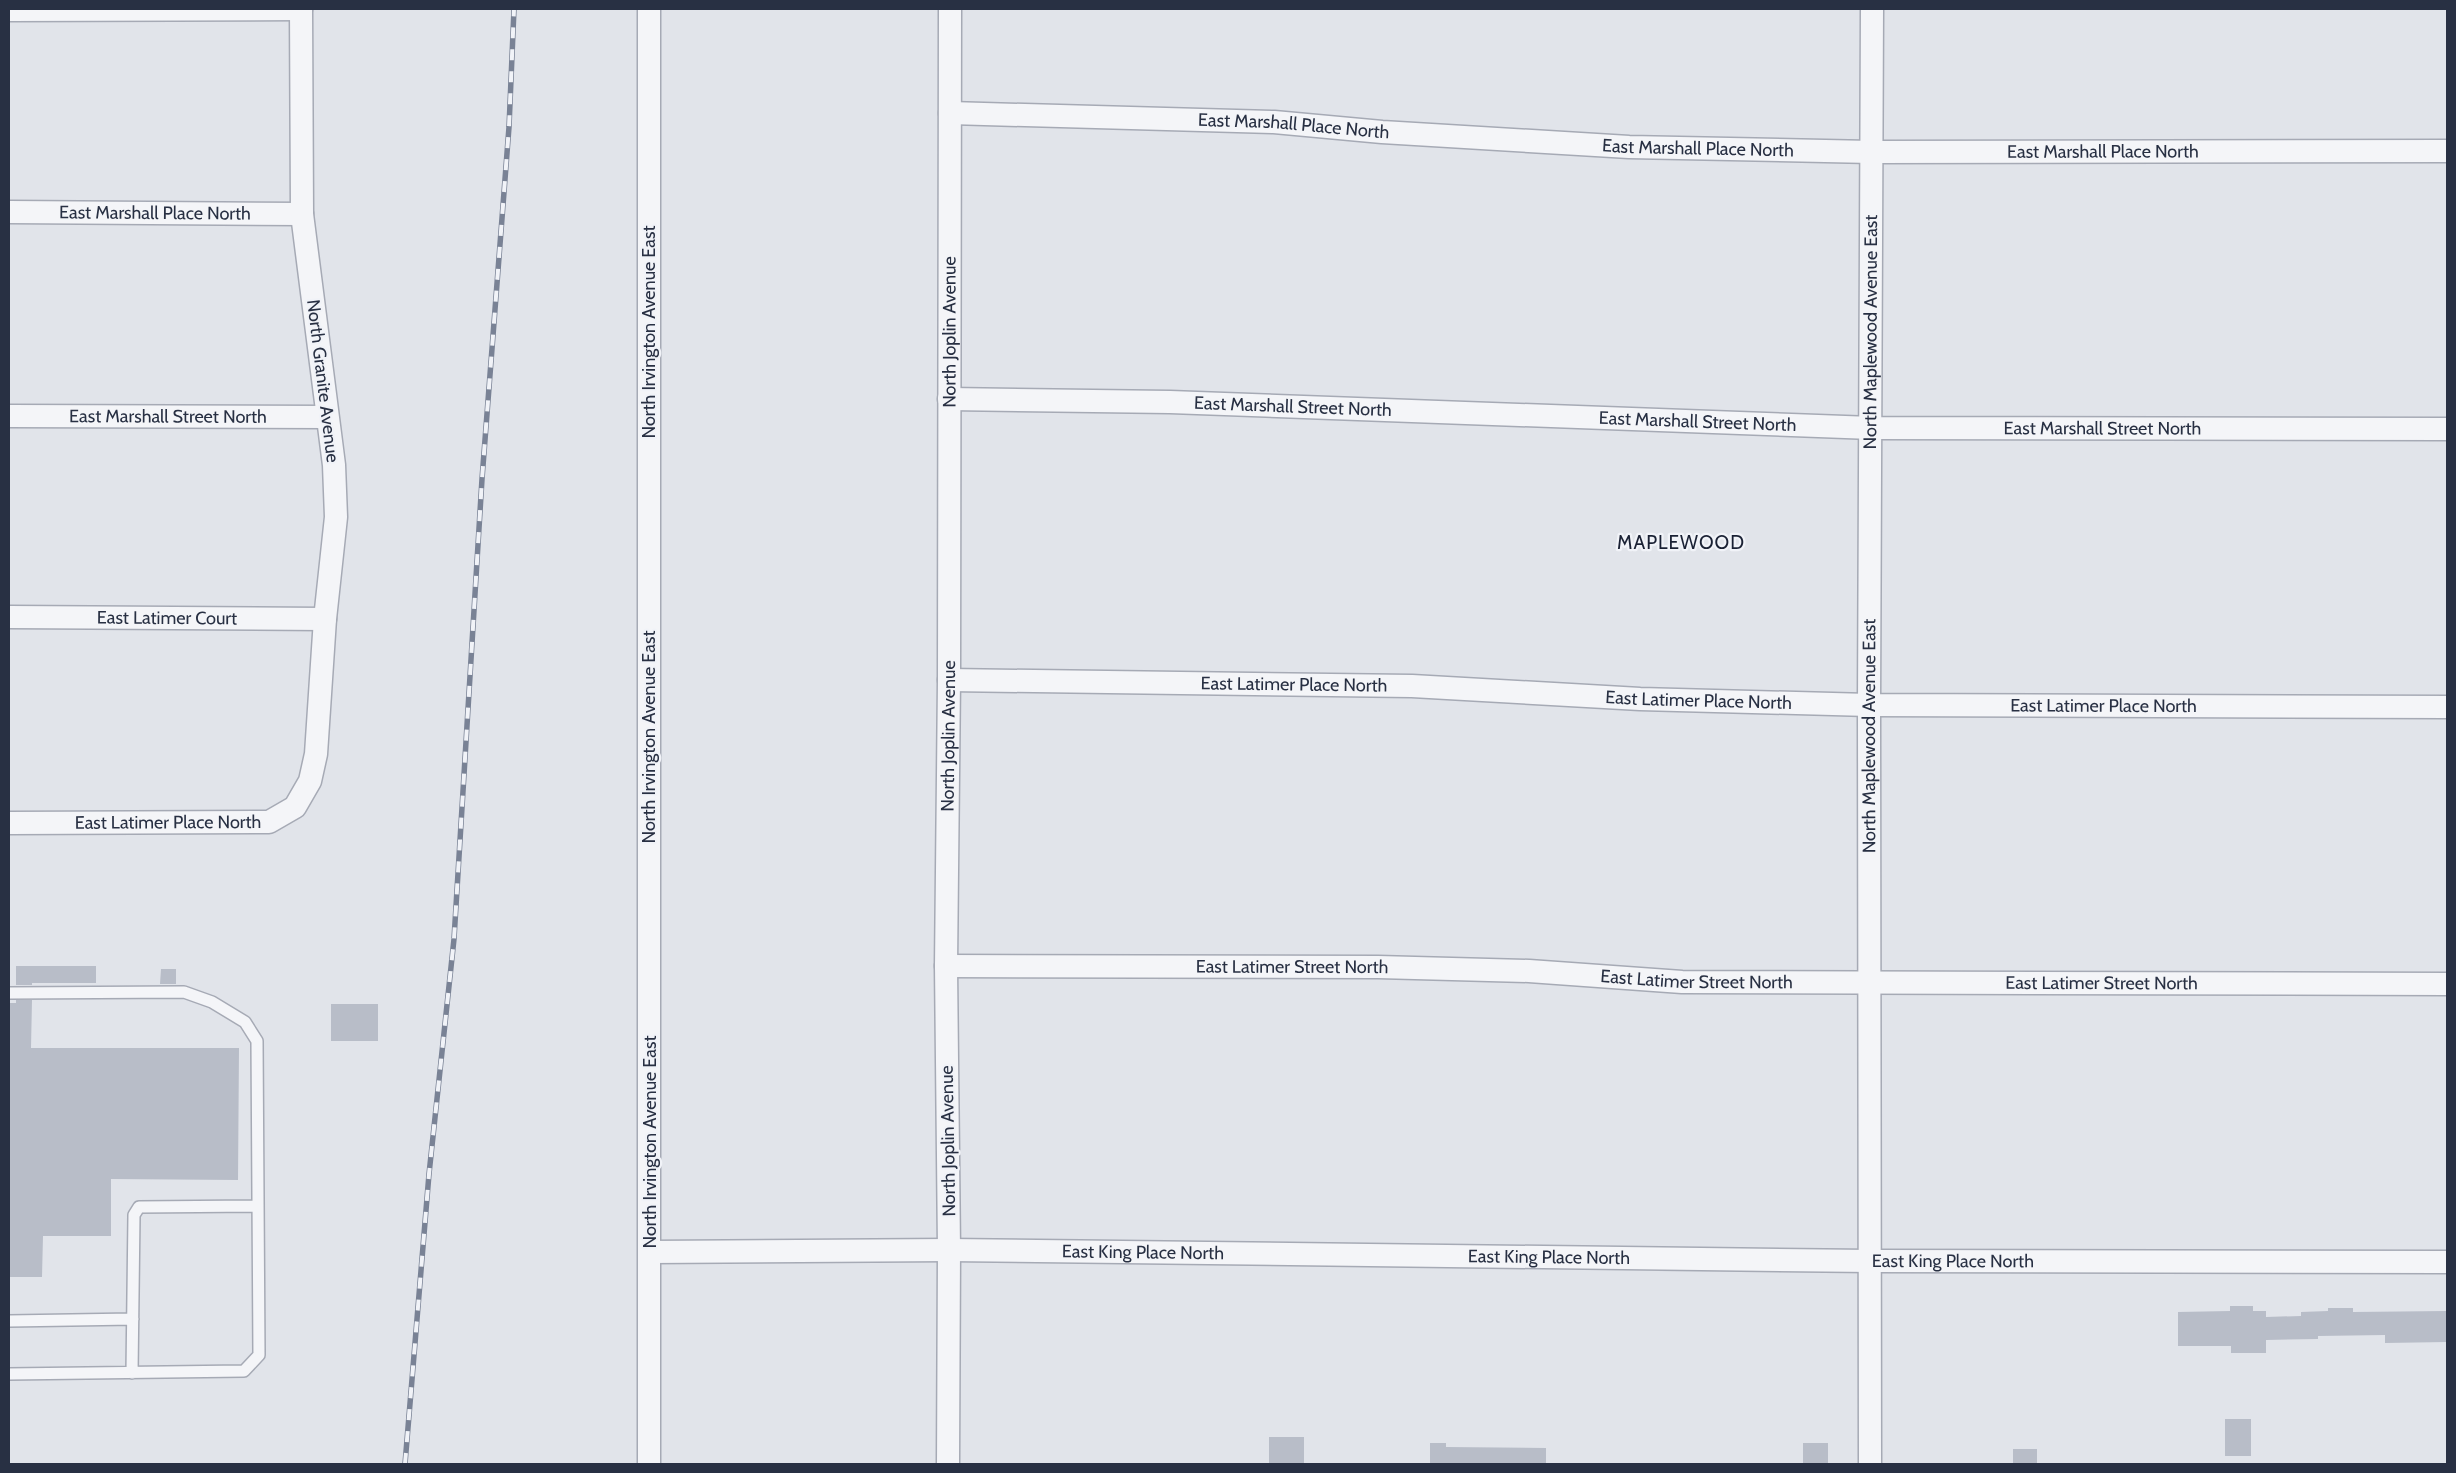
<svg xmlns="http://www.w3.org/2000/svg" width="2456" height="1473" font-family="Cabin,sans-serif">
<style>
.building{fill:#b8bdc8}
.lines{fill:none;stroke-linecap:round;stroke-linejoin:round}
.lane-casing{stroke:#a6aab5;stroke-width:14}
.street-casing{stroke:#a6aab5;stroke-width:25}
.lane{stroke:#f4f5f8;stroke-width:11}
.street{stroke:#f4f5f8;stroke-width:22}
.rail-casing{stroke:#798295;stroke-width:5.5}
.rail{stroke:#f1f3f8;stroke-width:4;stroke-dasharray:11;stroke-linecap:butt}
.labels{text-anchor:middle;stroke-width:4.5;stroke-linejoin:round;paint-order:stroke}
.street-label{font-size:18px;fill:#283043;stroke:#f1f3f8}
.neighbourhood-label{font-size:19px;letter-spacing:1px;fill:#1a2134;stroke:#f1f3f8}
</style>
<rect width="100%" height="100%" fill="#e1e4ea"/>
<path class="building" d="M16 966H96V983H32V985H16Z
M161 969H176V984H160Z
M16 1000H32L31 1048H239L238 1180 111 1179V1236H43L42 1277H9V1003H16Z
M331 1004H378V1041H331Z
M2230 1306H2253V1311H2266V1317L2301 1316V1312L2328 1311V1308H2353V1312L2447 1311V1342L2385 1343V1335L2318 1336V1339L2266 1340V1353H2231V1346H2178V1312L2230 1311Z
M2225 1419H2251V1456H2225Z
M1269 1437H1304V1464H1269Z
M1430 1443H1446V1447L1546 1448V1464H1430Z
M1803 1443H1828V1464H1803Z
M2013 1449H2037V1464H2013Z"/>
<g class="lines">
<g class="lane-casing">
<path id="lane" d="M9 993 184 992 212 1002 245 1022 257 1041 259 1355 244 1371 9 1374
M9 1321 133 1319
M132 1373 134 1215 139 1207 258 1206"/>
</g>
<g class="street-casing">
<g id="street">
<path d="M649 9V1464"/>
<path d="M9 10 301 9"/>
<path id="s1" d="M950 113 1274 122 1382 132 1629 147 1872 152 2447 151"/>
<path id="s2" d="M9 212 302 214"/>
<path id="s3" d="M949 399 1170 402 1872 428 2447 429"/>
<path id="s4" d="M9 416 327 417"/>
<path id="s5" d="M9 617 325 619"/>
<path id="s6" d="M949 680 1412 686 1640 699 1869 705 2447 707"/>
<path id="s7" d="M9 823 269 822 295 807 310 781 316 754 325 619 336 517 334 465 302 214 301 9"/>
<path id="s8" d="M946 966 1378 967 1529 971 1682 982 2447 984"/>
<path id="s9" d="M651 1252 949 1250 1871 1261 2447 1262"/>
<path id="s10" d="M948 1464 949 1250 946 966 949 680 950 9"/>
<path id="s11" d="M1870 1464 1869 705 1872 9"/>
</g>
</g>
<use href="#lane" class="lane"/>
<use href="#street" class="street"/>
<g class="rail-casing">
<path id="rail" d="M405 1464 429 1174 454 939 482 479 509 127 514 9"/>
</g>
<use href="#rail" class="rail"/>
</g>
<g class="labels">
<g class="street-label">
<text dy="6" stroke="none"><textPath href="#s1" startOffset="344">East Marshall Place North</textPath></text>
<text dy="6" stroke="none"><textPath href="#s1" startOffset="749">East Marshall Place North</textPath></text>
<text dy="6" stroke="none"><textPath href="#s1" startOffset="1154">East Marshall Place North</textPath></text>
<text dy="6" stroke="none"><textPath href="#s2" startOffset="146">East Marshall Place North</textPath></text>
<text transform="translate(649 332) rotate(-90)" y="6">North Irvington Avenue East</text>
<text dy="6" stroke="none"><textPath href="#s10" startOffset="1132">North Joplin Avenue</textPath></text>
<text dy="6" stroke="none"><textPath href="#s11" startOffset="1132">North Maplewood Avenue East</textPath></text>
<text transform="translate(323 381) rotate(83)" y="6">North Granite Avenue</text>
<text dy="6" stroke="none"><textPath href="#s3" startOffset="344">East Marshall Street North</textPath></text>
<text dy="6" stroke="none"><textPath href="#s4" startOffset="159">East Marshall Street North</textPath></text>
<text dy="6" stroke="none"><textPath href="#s3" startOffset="749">East Marshall Street North</textPath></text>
<text dy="6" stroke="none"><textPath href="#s3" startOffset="1154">East Marshall Street North</textPath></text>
<text dy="6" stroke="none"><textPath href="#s5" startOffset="158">East Latimer Court</textPath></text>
<text dy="6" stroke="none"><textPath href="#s6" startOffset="345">East Latimer Place North</textPath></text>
<text dy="6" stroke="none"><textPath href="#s6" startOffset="750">East Latimer Place North</textPath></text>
<text dy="6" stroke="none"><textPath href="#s6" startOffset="1155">East Latimer Place North</textPath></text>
<text dy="6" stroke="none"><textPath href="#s11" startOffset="728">North Maplewood Avenue East</textPath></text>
<text transform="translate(649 737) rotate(-90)" y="6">North Irvington Avenue East</text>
<text dy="6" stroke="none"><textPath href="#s10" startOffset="728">North Joplin Avenue</textPath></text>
<text dy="6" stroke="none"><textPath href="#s7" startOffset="159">East Latimer Place North</textPath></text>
<text dy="6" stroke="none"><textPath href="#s8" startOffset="346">East Latimer Street North</textPath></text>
<text dy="6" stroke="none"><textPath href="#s8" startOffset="751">East Latimer Street North</textPath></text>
<text dy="6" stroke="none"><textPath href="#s8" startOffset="1156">East Latimer Street North</textPath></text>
<text transform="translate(948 1141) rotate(-91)" y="6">North Joplin Avenue</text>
<text transform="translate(650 1142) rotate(-90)" y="6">North Irvington Avenue East</text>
<text dy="6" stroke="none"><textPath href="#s9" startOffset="492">East King Place North</textPath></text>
<text dy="6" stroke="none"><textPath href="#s9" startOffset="898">East King Place North</textPath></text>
<text dy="6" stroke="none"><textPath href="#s9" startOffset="1302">East King Place North</textPath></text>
</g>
<g class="neighbourhood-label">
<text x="1681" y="549">MAPLEWOOD</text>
</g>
</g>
<rect width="2456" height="1473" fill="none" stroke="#283043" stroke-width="20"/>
</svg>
